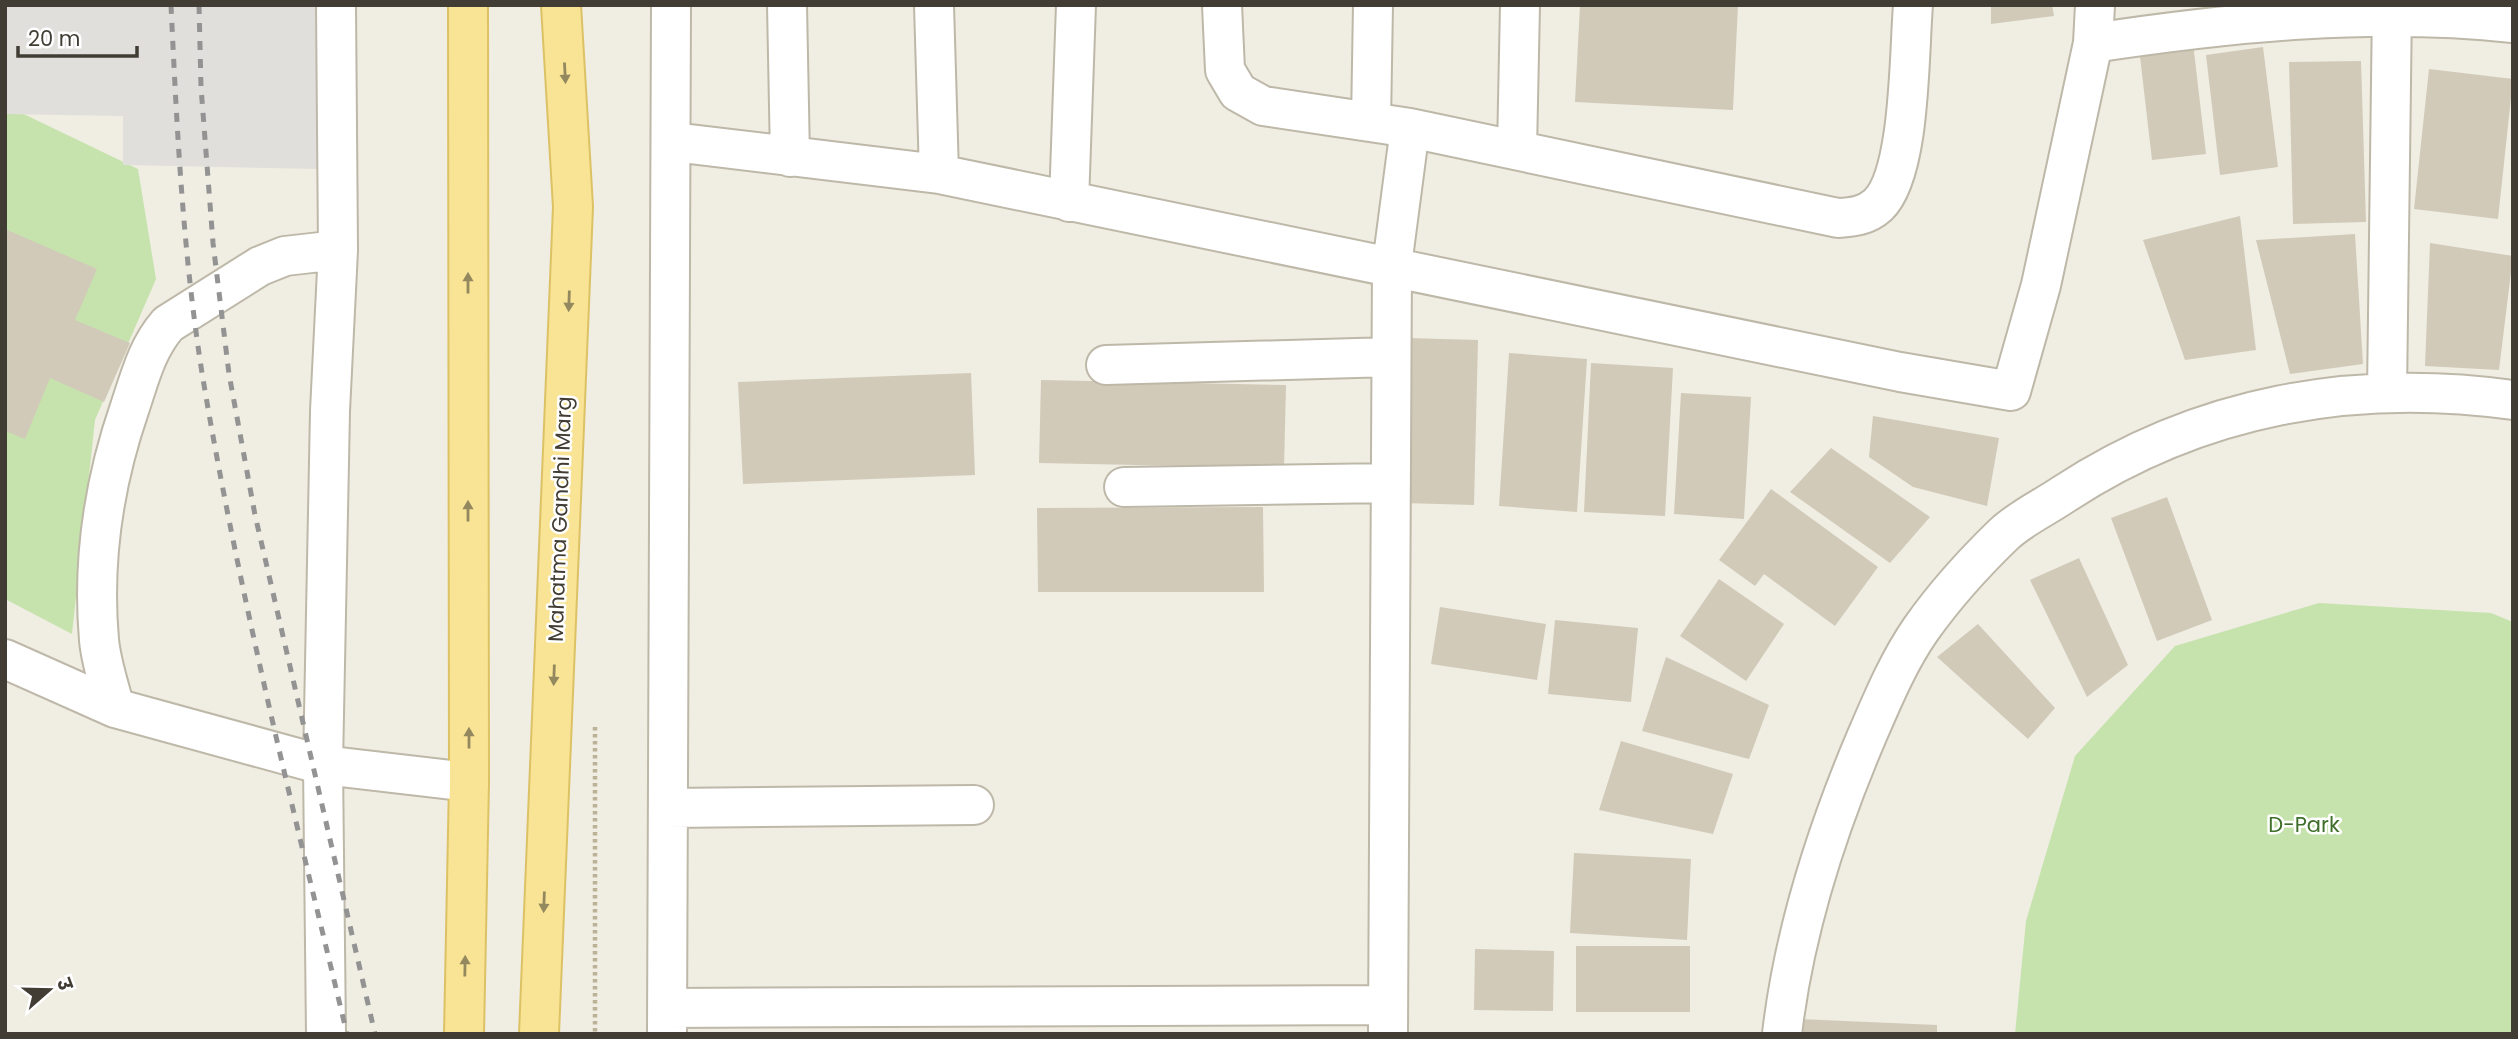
<svg xmlns="http://www.w3.org/2000/svg" width="2518" height="1039" font-family="Poppins,'Noto Sans Devanagari',sans-serif">
<style>
.green{fill:#c6e3ad}
.parking{fill:#e1dfdb}
.building{fill:#d1cab9}
.lines{fill:none;stroke-linecap:round;stroke-linejoin:round}
.minor-casing{stroke:#beb8a9;stroke-width:42}
.major-casing{stroke:#dcc265;stroke-width:42}
.path{stroke:#bcb298;stroke-width:4.5;stroke-dasharray:3.5 3.5;stroke-linecap:butt}
.minor{stroke:#fff;stroke-width:38}
.major{stroke:#f8e494;stroke-width:38}
.rail{stroke:#939393;stroke-width:5;stroke-dasharray:9 9;stroke-linecap:butt}
.oneway{fill:#94885f}
.labels{text-anchor:middle;stroke-width:5;stroke-linejoin:round;paint-order:stroke}
.street-label{font-size:21px;fill:#423d34;stroke:#fff}
.park-label{font-size:21px;fill:#3f6f2b;stroke:#fff}
</style>
<rect width="100%" height="100%" fill="#f0ede3"/>
<path class="green" d="M5 105 138 169 156 279 95 420 72 634 5 599Z
M2319 603 2491 613 2513 622V1034H2015L2026 921 2075 756 2175 646Z"/>
<path class="parking" d="M5 5H322L320 169 123 165V116L5 114Z"/>
<path class="building" d="M1580 5H1738L1733 110 1575 102Z
M1991 5H2052L2054 16 1991 24Z
M2193 43 2206 154 2152 160 2139 48Z
M2263 47 2278 167 2220 175 2206 55Z
M2361 61 2366 222 2293 224 2289 62Z
M2429 69 2513 79 2498 219 2414 209Z
M2240 216 2256 350 2185 360 2143 240Z
M5 229 97 269 75 320 130 343 104 402 50 378 25 439 5 431Z
M2355 234 2363 364 2290 374 2256 240Z
M2430 243 2513 256 2499 370 2425 366Z
M1407 338 1478 340 1474 505 1403 503Z
M1509 353 1587 359 1577 512 1499 506Z
M1591 363 1673 368 1665 516 1584 512Z
M971 373 975 475 743 484 738 382Z
M1041 380 1286 385 1284 468 1039 463Z
M1681 393 1751 397 1744 519 1674 514Z
M1873 416 1999 438 1987 506 1913 487 1869 457Z
M1831 448 1930 517 1890 563 1790 492Z
M1771 489 1878 567 1835 626 1764 574 1755 586 1719 560Z
M2167 497 2212 620 2157 641 2111 518Z
M1263 507 1264 592H1038L1037 508Z
M2079 558 2128 665 2087 697 2030 580Z
M1719 579 1784 624 1746 681 1680 636Z
M1440 607 1546 624 1537 680 1431 664Z
M1555 620 1638 628 1631 702 1548 694Z
M1978 624 2055 708 2028 739 1937 657Z
M1666 657 1769 705 1749 759 1642 731Z
M1621 741 1733 774 1713 834 1599 810Z
M1574 853 1691 859 1687 940 1570 933Z
M1576 946H1690V1012H1576Z
M1475 949 1554 951 1553 1011 1474 1010Z
M1799 1019 1937 1025V1034H1799Z"/>
<g class="lines">
<g class="minor-casing">
<path id="minor" d="M787 5 790 157
M934 5 939 174
M1222 5 1225 70 1238 92 1263 106 1410 128 1838 218C1853 217 1866 216 1878 205 1911 174 1909 52 1913 5
M2093 43C2232 22 2373 8 2513 23
M1371 122 1373 5
M673 142 939 174 1900 372 2011 391 2041 285 2093 43 2095 5
M1517 150 1520 5
M1069 202 1076 5
M1106 365 1391 357
M2387 393 2392 5
M1124 487 1391 483
M5 659 115 708 323 765 469 782
M115 708C109 686 101 662 99 640 92 560 104 482 130 407 140 377 147 348 168 324L260 266 285 256 338 250
M668 808 974 805
M667 1008 1388 1005
M326 1034 323 765 330 411 338 250 336 5
M667 1034 671 5
M1388 1034 1392 265 1410 128
M1782 1034C1794 931 1826 832 1866 738 1882 701 1898 662 1921 629 1945 595 1974 563 2004 534 2021 518 2045 507 2064 494 2200 405 2354 378 2513 400"/>
</g>
<g class="major-casing">
<path id="major" d="M464 1034 469 782 468 5
M539 1034 573 207 561 5"/>
</g>
<path class="path" d="M595 727V1034"/>
<use href="#minor" class="minor"/>
<use href="#major" class="major"/>
<path class="rail" d="M171 5C177 130 183 256 203 379 240 599 295 817 347 1034
M199 5 201 87 213 243 229 374 255 515 375 1034"/>
</g>
<defs><path id="oneway-solid" d="M-6-.8H1V-3.2L6.5 0L1 3.2V.8H-6Z" transform="scale(1.75)"/></defs>
<g class="oneway">
<use href="#oneway-solid" transform="translate(565 73) rotate(87)"/>
<use href="#oneway-solid" transform="translate(468 283) rotate(-90)"/>
<use href="#oneway-solid" transform="translate(569 301) rotate(92)"/>
<use href="#oneway-solid" transform="translate(468 511) rotate(-90)"/>
<use href="#oneway-solid" transform="translate(554 675) rotate(92)"/>
<use href="#oneway-solid" transform="translate(469 738) rotate(-90)"/>
<use href="#oneway-solid" transform="translate(544 902) rotate(92)"/>
<use href="#oneway-solid" transform="translate(465 966) rotate(-89)"/>
</g>
<g class="labels">
<g class="street-label">
<text transform="translate(560 519) rotate(-88)" y="7">Mahatma Gandhi Marg</text>
</g>
<g class="park-label">
<text x="2304" y="832">D-Park</text>
</g>
</g>
<rect width="2518" height="1039" fill="none" stroke="#423d34" stroke-width="14"/>
<g transform="translate(49 990) rotate(70)" stroke="#ffffff" stroke-width="5" paint-order="stroke">
<path d="M0-5L12 26L0 18L-12 26Z" fill="#423d34"/>
<text y="-10" font-size="19" font-weight="bold" text-anchor="middle" fill="#423d34">उ</text>
</g>
<path d="M18 46v10h119v-10" fill="none" stroke="#423d34" stroke-width="3.5"/>
<text x="28" y="46" font-size="21" fill="#423d34" stroke="#ffffff" stroke-width="5" paint-order="stroke">20 m</text>
</svg>
